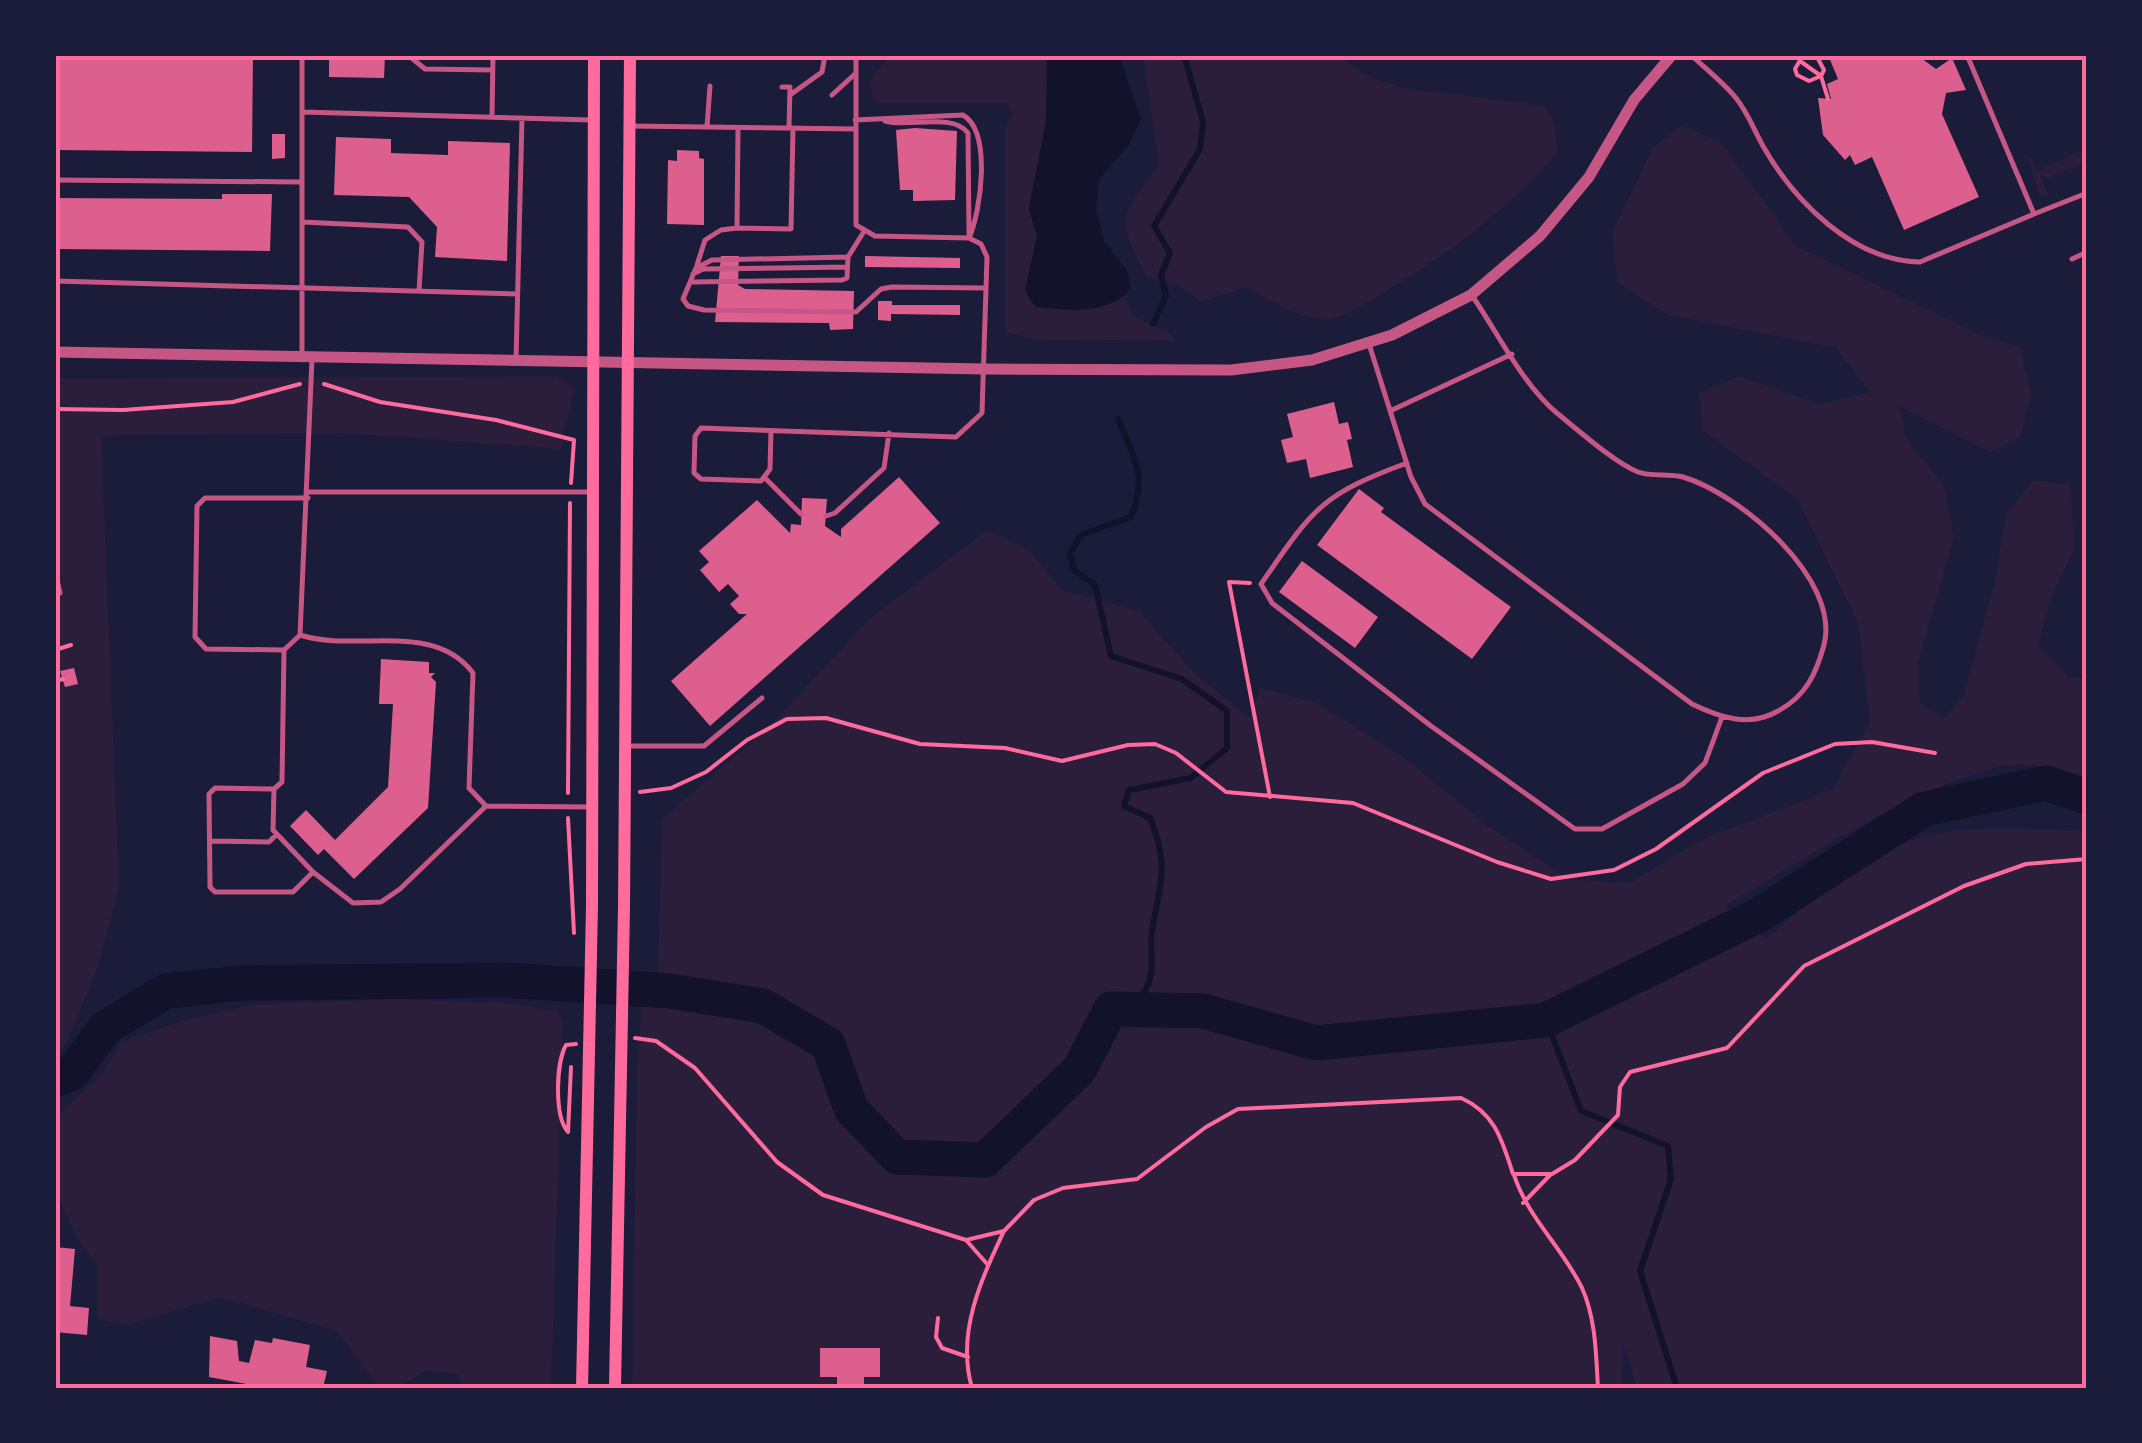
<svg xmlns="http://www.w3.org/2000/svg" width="2142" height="1443" font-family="'DM Sans',sans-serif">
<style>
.green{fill:#2a1e3b}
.water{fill:#12122b}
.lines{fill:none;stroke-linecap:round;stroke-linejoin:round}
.stream{stroke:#12122b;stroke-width:6}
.river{stroke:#12122b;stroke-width:35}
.building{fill:#dd5f8e}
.path{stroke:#ff6b9d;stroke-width:4}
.service{stroke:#c65784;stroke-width:5}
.tertiary{stroke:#c65784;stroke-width:11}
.secondary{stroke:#ff6b9d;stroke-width:12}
.neatline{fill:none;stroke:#ff6b9d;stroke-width:4}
</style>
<rect width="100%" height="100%" fill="#1b1b3a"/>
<path class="green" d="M890 55H1047L1046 122 1030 200 1037 237 1025 291 1032 304 1099 307 1124 296 1134 317 1167 331 1176 341 1032 339 1005 332V129L1013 112 1007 103H879L873 98 870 81Z
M1143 55H1313L1344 60 1371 77 1404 88 1545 106 1555 125 1557 153C1507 211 1448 254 1383 293 1367 302 1345 318 1327 319 1299 320 1270 301 1248 287L1201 302 1176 284 1147 277C1116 220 1119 215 1159 166Z
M1681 126 1720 141 1796 246 1981 335 2020 347 2031 395 2020 438 1990 452 1899 406 1907 440 1944 485 1954 537 1918 663 1920 703 1944 719 1964 694 1995 582 2006 515 2033 480 2070 484 2075 548 2051 598 2038 646 2069 677 2087 679V777C2061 769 2022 760 1995 768 1899 795 1812 855 1726 905L1766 939C1812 900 1860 856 1919 838 1968 824 2036 830 2087 831V1388H1637L1623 1343 1621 1388H632L637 1067 642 1003 657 1006 662 819 770 726 870 618 988 530 1030 551 1062 590 1140 612 1194 673 1249 718 1261 688 1317 703 1409 761 1489 827 1568 879 1630 883 1701 840 1833 789 1870 722 1858 623 1797 499 1703 431 1699 393 1739 376 1819 404 1870 392 1836 348 1668 315 1617 282 1612 233 1653 147Z
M2087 148V161L2048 178 2040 176 2048 195 2040 197 2028 159H2032L2037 171Z
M557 376 575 389 560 449 348 433 101 435 119 887 98 967 66 1044 55 1056V378Z
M394 999 511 1003 556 1011 563 1022 551 1388H462L458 1375 425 1370 399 1388H379L337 1331 220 1297 127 1325 97 1319V1265L77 1238 55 1192V1118L104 1072 121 1042 184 1020 258 1004Z"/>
<path class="water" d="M1047 55H1119L1141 119 1129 145 1099 179 1096 209 1104 241 1128 272 1130 289C1108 316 1067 310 1036 307L1025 290 1037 237 1029 209 1046 122Z"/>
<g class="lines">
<path class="stream" d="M1153 324 1166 296 1161 275 1170 253 1154 226 1200 149 1203 122 1184 55
M1118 1009C1126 1004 1139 999 1144 992 1157 973 1149 952 1152 931 1160 884 1170 865 1150 818L1124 806 1129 790 1191 778 1227 748V711L1182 679 1111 656 1095 585 1074 570 1070 553 1081 535 1131 517C1148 475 1134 459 1118 419
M1546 1020 1581 1111 1668 1146 1671 1179 1640 1271 1677 1388"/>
<path class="river" d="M55 1080 72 1073 105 1028 166 991 243 983 506 980 670 991 763 1006 828 1044 851 1109 897 1157 985 1160 1079 1070 1111 1009 1203 1011 1316 1043 1546 1020 1759 915 1924 809 2046 783 2087 797"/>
</g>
<path class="building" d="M55 55H253L252 152 55 150Z
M329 55H385L384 78 329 77Z
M1828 55H1917L1936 69 1952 58 1966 90 1946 93 1942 114 1979 197 1904 230 1872 157 1855 165 1850 155 1845 160 1823 135 1818 98 1831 99 1827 84 1838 79Z
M915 128 957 131 955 200 913 201V190H900L896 130Z
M272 134H285V158L272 159Z
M336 137 391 139V153L448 155V141L510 143 507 261 435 257 437 227 409 197 334 195Z
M677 150 699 151V158L704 159V225L667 224 668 160 677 161Z
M222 194H272L270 251 55 249V198L222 199Z
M721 256H739L738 285 745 289 854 291 853 329 830 330 829 323 715 322Z
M865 256 960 258V268L865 267Z
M878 301H892V305H960V315L891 314V321L878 320Z
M1334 402 1339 424 1348 422 1352 439 1347 440 1353 467 1310 478 1306 459 1287 463 1281 440 1293 437 1287 414Z
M899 477 940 523 710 726 671 681 747 614H739L730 604 739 596 728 584 719 592 700 570 709 562 699 551 757 500 790 533 791 524 801 525 802 498 827 499 825 526 841 537V529Z
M1359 489 1384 508 1381 512 1511 607 1472 659 1317 545Z
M1302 561 1378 617 1355 648 1279 592Z
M381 659 429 662V673H435L431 677 436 682 428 808 354 879 324 849 318 855 290 826 306 810 335 840 388 787 393 704H379Z
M74 668 78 684 65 687 60 671Z
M55 1247 75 1249 70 1306 89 1308 87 1335 55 1332Z
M210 1336 237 1341 239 1361 249 1363 255 1340 272 1343 273 1338 310 1345 306 1367 327 1371 323 1388 257 1386 209 1377Z
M820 1348H880V1377H864V1388H837V1377H820Z"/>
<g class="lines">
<path class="path" d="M1803 55 1795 69 1797 75 1809 81 1821 76 1824 70 1816 55
M1800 61 1821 76 1828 99
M324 384 380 402 496 420 574 440 571 483
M55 409 123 410 233 402 300 384
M1250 583 1229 582 1270 797
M55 650 71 645
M55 681 63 679
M640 792 671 788 706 772 747 740 787 719 826 718 920 744 1005 748 1062 761 1128 745 1155 744 1176 753 1226 792 1353 803 1497 862 1551 879 1614 870 1656 849 1763 773 1835 744 1872 742 1935 753
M568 793 570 503
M568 818 574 933
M635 1038 656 1041 695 1068 777 1162 823 1195 966 1240 1004 1231 1034 1200 1063 1188 1137 1179 1206 1127 1238 1109 1461 1098C1495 1113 1502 1140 1513 1174H1552L1575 1160 1618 1115 1620 1087 1630 1072 1727 1048 1804 966 1964 886 2026 864 2087 859
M568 1132C554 1116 556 1063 566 1045L576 1044
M568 1132 571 1067
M1514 1175C1528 1218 1562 1247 1582 1288 1596 1319 1596 1355 1598 1388
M1523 1203 1551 1174
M966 1240 988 1265
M938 1318 936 1337 942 1348 968 1357
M972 1388C956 1333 981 1280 1004 1231"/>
<path class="service" d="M302 55V356
M408 55 425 69 493 70
M1691 55C1706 69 1723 82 1736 98 1748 113 1754 130 1763 146 1794 201 1853 261 1920 262L2034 214 1967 55
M782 87H790L789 128
M790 95 822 72 825 55
M832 95 856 73
M302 112 591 120
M492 117 493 55
M855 120 963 115C992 132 981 211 969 238
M885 121C909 128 952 112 968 133L969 235
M630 126 856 129
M707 127 710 86
M738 128 737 228 791 229 793 128
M55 180 301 182
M2034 214 2087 193
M302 222 408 227 422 242 419 291
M848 257 712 260 696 268 683 299 688 306 704 310 856 312 881 289 892 287 985 288
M2072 259 2087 252
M697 265 705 240 721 230 737 228
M693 274 703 269 847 267
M55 281 518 294
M691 282 842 280 847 278 848 257 863 233
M1369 344 1411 477 1425 504 1692 704C1719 717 1749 728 1778 711 1806 696 1816 674 1824 645 1841 579 1740 494 1683 477 1669 473 1651 477 1638 472 1615 463 1578 430 1558 414 1523 385 1499 335 1473 297
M312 359 300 635 284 650 282 782 274 789 215 788 209 794 210 887 215 892H293L313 872 353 903 381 902 400 889 486 806 591 807
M516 360 522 118
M1390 411 1512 354
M771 431 770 469 761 481 701 479 694 473 695 436 701 428 956 437 982 413 987 257 981 244 969 238 875 236 856 225V55
M1407 463C1320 495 1313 509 1261 584L1272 603 1431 726 1575 829H1602L1683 784 1705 763 1722 717
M764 477 801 514
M309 492H591
M826 516 835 513 884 468 889 433
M55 571 60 593
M300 635C356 653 433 620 473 673L469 788 486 806
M284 650 206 649 195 637 197 506 205 498H308
M629 746H704L762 698
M274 789 273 830 313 872
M210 841 269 842 277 834"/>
<path class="tertiary" d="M55 352 985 369 1231 370 1312 360 1392 335 1471 295 1540 236 1589 177 1634 100 1672 55"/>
<path class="secondary" d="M582 1388 592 906 594 55
M615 1388 624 908 630 55"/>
</g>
<rect width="2142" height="1443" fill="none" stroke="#1b1b3a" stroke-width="115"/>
<rect x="58" y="58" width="2026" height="1328" class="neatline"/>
</svg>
